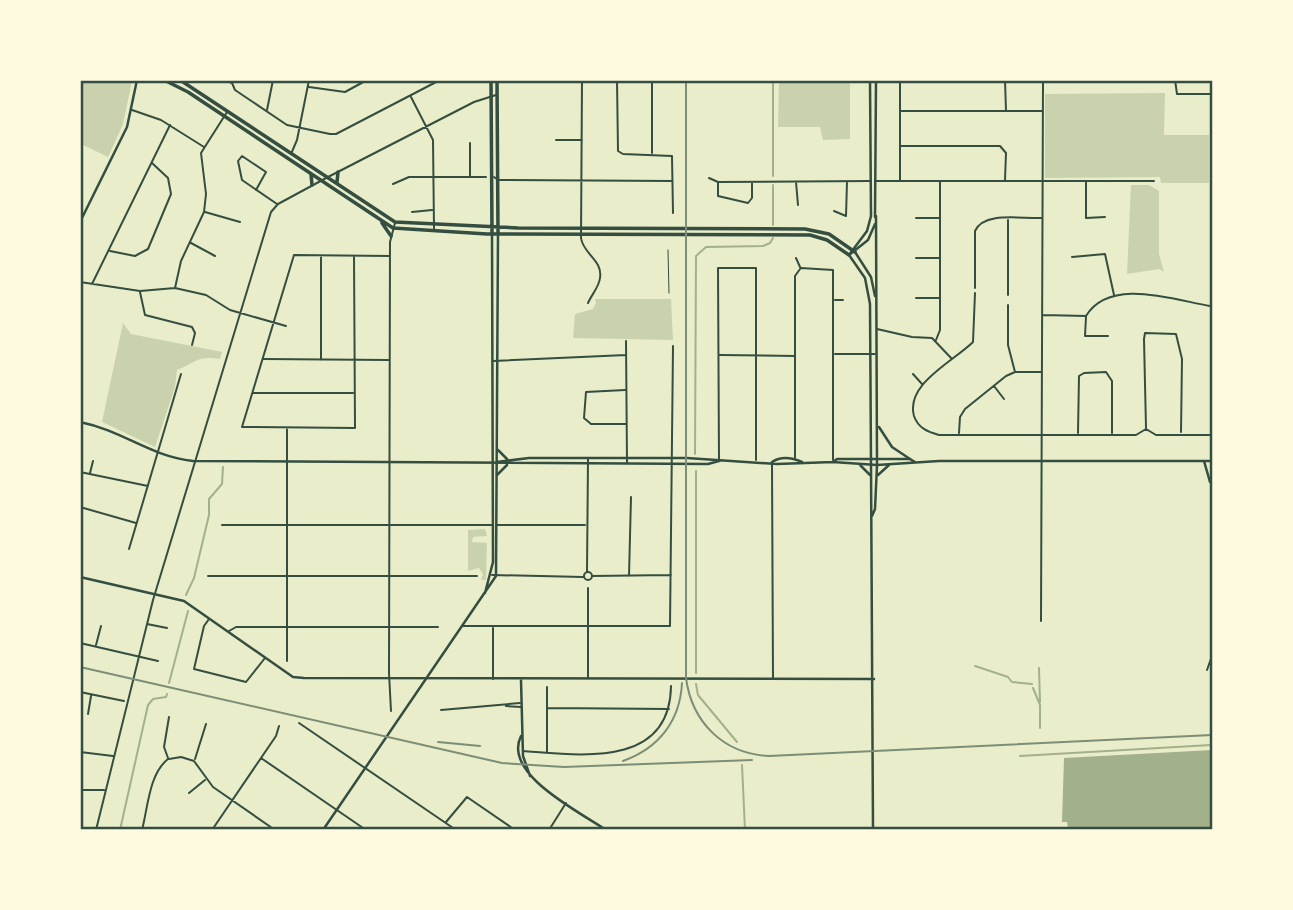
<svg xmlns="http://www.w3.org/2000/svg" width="1293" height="910" font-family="Rubik,sans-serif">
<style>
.green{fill:#cad2ad}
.water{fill:#a3b18a}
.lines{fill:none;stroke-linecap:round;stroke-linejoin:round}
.stream{stroke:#a3b18a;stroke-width:2}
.service{stroke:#344e41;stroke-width:1}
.minor{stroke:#344e41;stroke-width:2}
.tertiary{stroke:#344e41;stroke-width:2.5}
.secondary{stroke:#344e41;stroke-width:2.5}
.primary{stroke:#344e41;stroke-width:3.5}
.rail{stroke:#7c8e77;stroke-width:2}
.neatline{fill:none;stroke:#344e41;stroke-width:2.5}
</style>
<rect width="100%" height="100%" fill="#e9edc9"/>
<path class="green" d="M80 81H132L123 124 108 157 81 144Z
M779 81H850V139L823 140 820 127H778Z
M1165 93 1164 135H1209V183H1161L1160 177 1045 178V94Z
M1131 185H1149L1159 191V254L1164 272 1159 269 1127 274Z
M595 299H671L673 340 573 338 575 314 593 309 596 303Z
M123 323 131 334 222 352 220 359C197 355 195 363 177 370L175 387 155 447 102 422Z
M485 529 487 536 473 537 472 542 487 543 486 580H481L483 574 479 568 468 571V530Z"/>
<path class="water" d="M1212 750V829H1068L1067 822H1062L1064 758Z"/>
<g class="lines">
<path class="stream" d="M773 80V176
M773 225V185
M695 454 696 256 706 247 763 246 770 243 773 238
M696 471V673
M186 595 194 578 209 515V499L222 484 223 467
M975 666 1008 677 1012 682 1032 684
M1039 668 1040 702
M169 683 188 611
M696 684 698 695 737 742
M1033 688 1040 705V728
M1020 756 1211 745
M742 765 745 830
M120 830 148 705 153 699 166 697 167 694"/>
<path class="service" d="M668 250 669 293"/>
<path class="minor" d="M223 80 232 83
M582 80 581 238C583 254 603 260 600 278 599 287 592 294 588 303
M617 80 618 151 623 154 672 156 673 213
M1005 80 1006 111
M1108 80V81
M1175 80 1177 94H1211
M1212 80V330
M232 83 235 90 287 125 330 134H336L440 80
M309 87 345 92 367 80
M411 97 433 140 434 229
M132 110 161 120 204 147
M267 110 273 80
M900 111H1042
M556 140H582
M470 143V176
M901 146H1000L1006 153 1005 180
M652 153V80
M291 154 297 140 309 80
M494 177 498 180 672 181
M709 178 718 182 870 181
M900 180V80
M876 181H1154
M796 182 798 205
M1086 182V218L1105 217
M718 183V196L748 203 752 198V182
M393 184 409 177H486
M256 190 266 172 242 156 238 161 242 180 277 204
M834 211 846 216 847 182
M205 212 240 222
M412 212 432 210
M916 218H940
M1008 220V295
M191 243 215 256
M110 251 135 256 148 249 171 194 168 178 152 163
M354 256 355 428 242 427 294 255 390 256
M1072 257 1105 254 1114 295
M796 258 800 267
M916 258H940
M801 268 833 270V460
M80 282 140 291 175 288 206 295 230 310 286 326
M92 284 170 125
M175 288 181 261 204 212 206 194 201 153 227 112
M975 288V231C984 211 1022 219 1041 218
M140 292 145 315 192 327 195 333 192 345
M975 293 973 342C954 361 905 384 914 416 918 428 928 432 939 435H1136L1146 429 1156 435H1212
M916 298H940
M835 300H843
M1008 305V345L1015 372
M1043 315 1086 316C1110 277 1174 300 1210 306
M1086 317 1085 336H1108
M877 329 912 337 932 338 952 359
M936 340 940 330V181
M626 341 627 463
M835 354H875
M720 355 795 356
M264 359 388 360
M321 360V257
M493 361 626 355
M913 374 922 384
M994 386 1004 399
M625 390 586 392 584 418 591 424H626
M253 393H353
M1146 428 1144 339 1145 333 1176 334 1182 359 1181 432
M959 433 960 417 965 409 1006 376 1015 372H1042
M1078 433 1079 376 1084 373 1106 372 1112 381V433
M795 458V276L800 269
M719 461 718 268H756V460
M772 463 773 678
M80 472 148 486
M90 473 93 461
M80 507 136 523
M222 525H492
M497 525H585
M129 549 181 374
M584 576a4 4 0 1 1 8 0a4 4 0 1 1-8 0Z
M587 572 588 459
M492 575 583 577
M208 576H477
M592 576 671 575
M629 576 631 497
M588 588V678
M209 619 204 626 194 669 246 682 265 658
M1041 621 1043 80
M147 624 167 628
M463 626H670L673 346
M493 628V679
M229 631 236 627H438
M80 643 158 661
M96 645 101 626
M287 661V428
M1207 670 1212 656V478
M80 692 124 701
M506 706 521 707
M547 708 669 709
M441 710 520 703
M391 711 389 673 390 242 395 223
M88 714 91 696
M299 723 456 830
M523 751C579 755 670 769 671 686
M80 752 113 756
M547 752V687
M168 758 164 747 169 717
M261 758 366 830
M169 759 181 757 194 761 213 787 275 830
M195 759 206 724
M80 790H104
M189 793 205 780
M446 822 467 797 515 830
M144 828 152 830
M96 830 153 600 271 212 278 204 328 177 474 102 496 95
M142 830C148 807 149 774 168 759
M212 830 276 736 279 726
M549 830 566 803"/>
<path class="tertiary" d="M80 222 127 127 137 80
M80 422C124 431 149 456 193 461L708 464 719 461
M498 450 507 459
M1204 461 1210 482
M497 462 529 458H687L777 464 833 462 877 465 939 461H1212
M772 462C781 456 793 458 802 462
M833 462 837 459H910L915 462
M860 465 870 475
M871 465 873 830
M497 475 507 465
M878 475 889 465
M872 516 875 509 877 465
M80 577 184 601 293 677 304 678 874 679
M521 680 523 756 530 776
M521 736C502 774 580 812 606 830"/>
<path class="secondary" d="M876 216 877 465
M875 217 876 80
M855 252 871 277 875 296
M849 255 865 278 870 304 871 465
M849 255 868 240 875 224
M849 255 867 231 871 216 870 80
M879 427 892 447 910 459
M485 593 493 562 492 234
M323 830 496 576 498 234"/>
<path class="primary" d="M164 80 188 92 393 228 487 234 810 235 827 240 849 255
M180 80 395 222 518 228 805 229 829 234 855 252
M491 80 492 234
M497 80 498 234
M311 174 312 185
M337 182 338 172
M382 223 391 236"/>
<path class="rail" d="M686 80V678C692 723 724 754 769 756L1212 735
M80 667 502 763 564 767 752 760
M438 742 480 746
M623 761C659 748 680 721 682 683"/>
</g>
<rect width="1293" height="910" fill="none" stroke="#fefae0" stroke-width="164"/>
<rect x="82" y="82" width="1129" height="746" class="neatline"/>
</svg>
